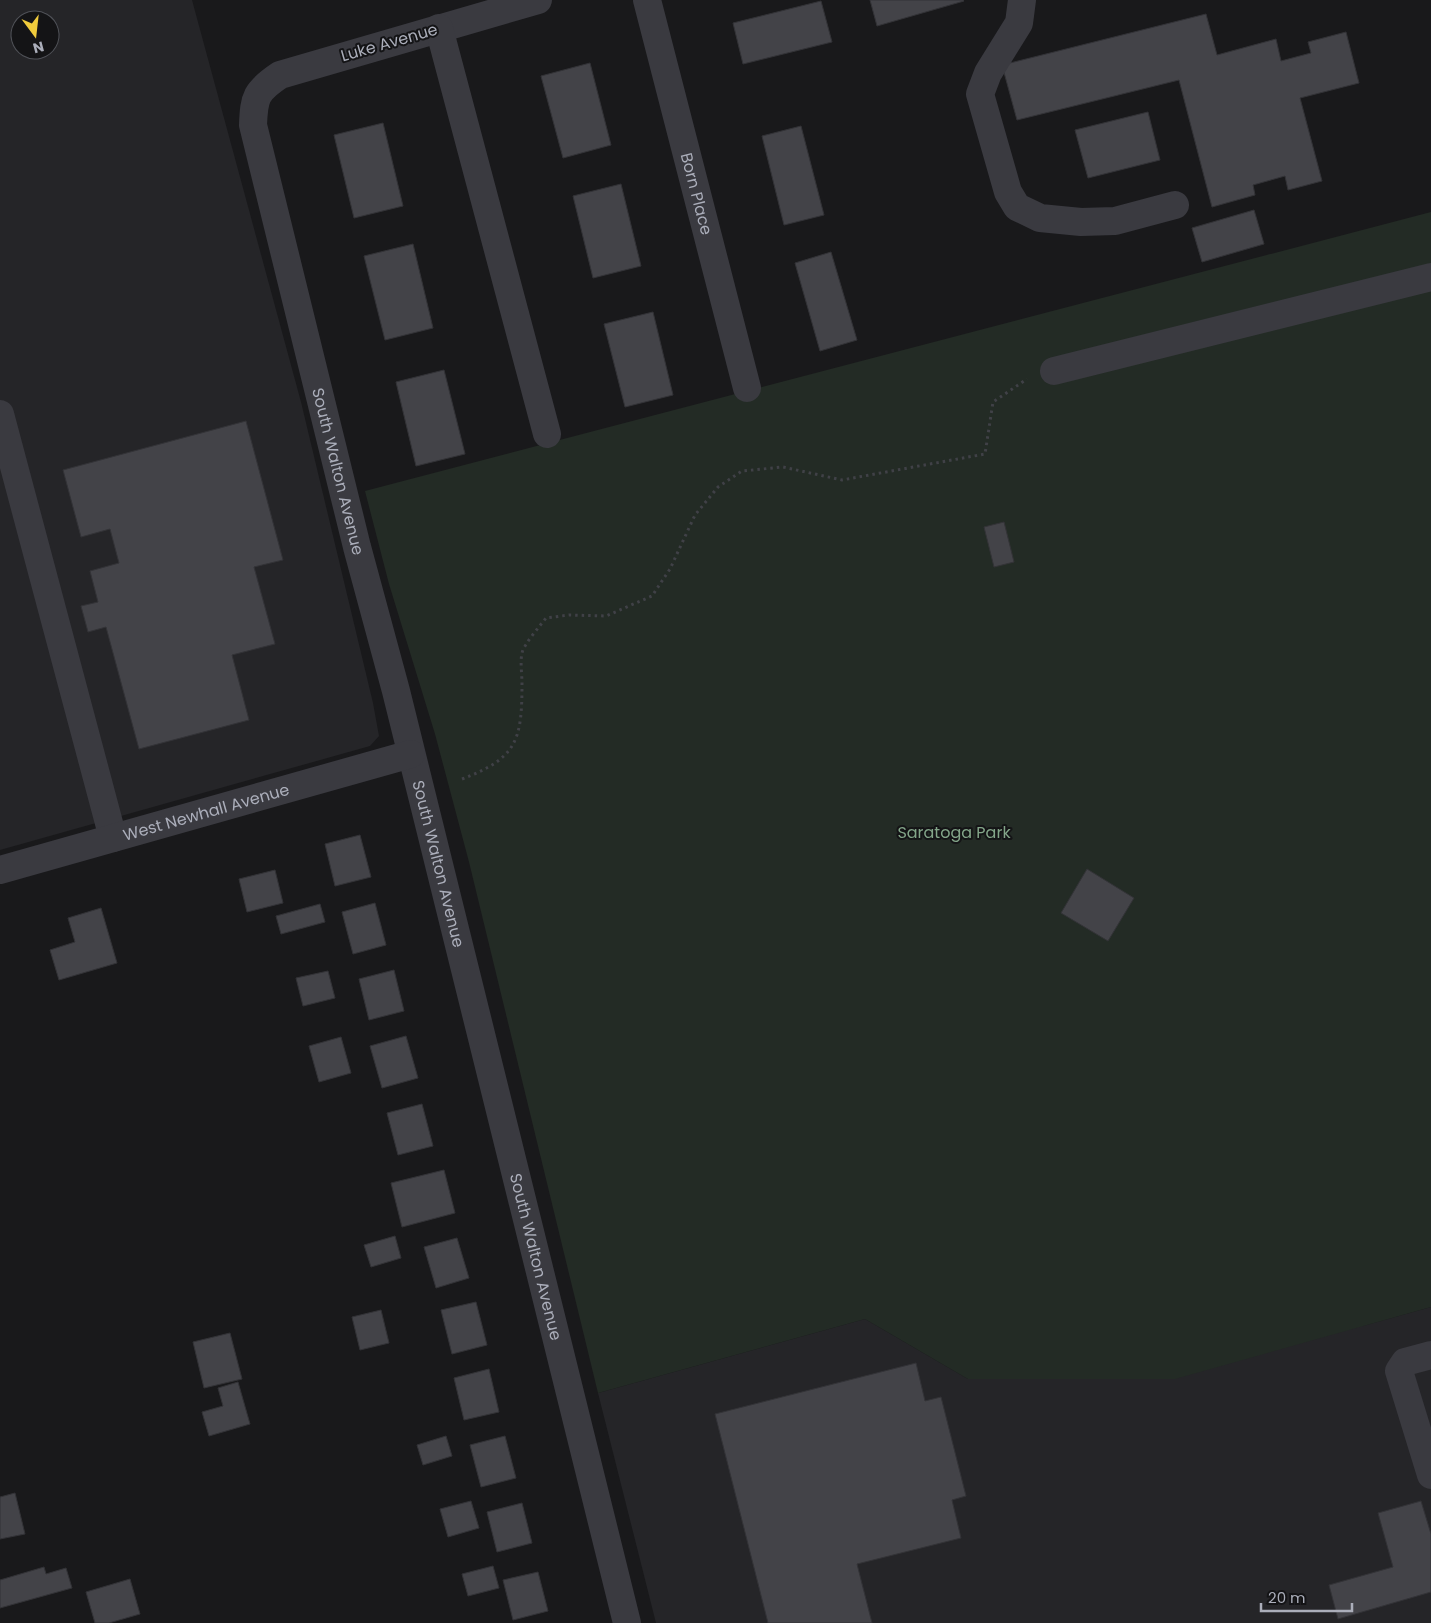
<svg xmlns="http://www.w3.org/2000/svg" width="1431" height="1623" font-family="Poppins,sans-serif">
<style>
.built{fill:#252528;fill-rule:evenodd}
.green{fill:#232b25}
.building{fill:#434348;stroke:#333337}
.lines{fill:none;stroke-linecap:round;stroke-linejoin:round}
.path{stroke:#404147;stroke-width:3;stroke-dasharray:2.5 4;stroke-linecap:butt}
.minor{stroke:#3a3a40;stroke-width:28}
.labels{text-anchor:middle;stroke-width:4;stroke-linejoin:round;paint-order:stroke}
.street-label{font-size:16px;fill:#abaeba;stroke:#141416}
.park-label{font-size:16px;fill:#83a589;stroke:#141416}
</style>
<rect width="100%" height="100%" fill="#19191b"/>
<path class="built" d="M0 0H192L301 402 373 703 379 736 370 746 0 850ZM20 20H50V50H20Z
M1431 1307V1623H656L598 1393 865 1319 968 1379 1366 1325Z"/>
<path class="green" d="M1431 212V1307L1175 1379H968L865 1319 598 1393 469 862 435 734 389 584 365 491Z"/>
<path class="building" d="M870 0H963L964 1 877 26Z
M821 1 832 42 743 64 733 23Z
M1206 14 1217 55 1276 39 1281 61 1311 53 1308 42 1346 32 1359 83 1300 98 1322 181 1288 190 1285 176 1253 185 1255 195 1212 207 1179 80 1017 120 1002 65Z
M590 63 611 145 563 158 541 76Z
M1148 112 1160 160 1088 178 1075 130Z
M383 123 403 206 354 218 334 135Z
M801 126 824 215 784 225 762 136Z
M621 184 641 266 593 278 573 196Z
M1254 210 1264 244 1202 262 1192 228Z
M413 244 433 328 385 340 364 256Z
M831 252 857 340 820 351 795 263Z
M653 312 673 395 625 407 604 324Z
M444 370 465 454 416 466 396 382Z
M246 421 283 560 254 567 275 644 232 655 249 720 139 749 106 627 88 632 81 606 98 602 90 571 119 563 110 529 81 537 63 470Z
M1004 522 1014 562 994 567 984 527Z
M360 835 371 877 335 886 325 844Z
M1087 869 1134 898 1108 941 1061 913Z
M275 870 283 903 247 912 239 879Z
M375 903 386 945 353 954 342 912Z
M320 904 325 922 281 934 276 916Z
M101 908 117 963 59 980 50 950 75 942 68 918Z
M394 970 404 1011 369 1020 359 979Z
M328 971 335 998 303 1006 296 978Z
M406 1036 418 1078 382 1088 370 1046Z
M341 1037 351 1073 319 1082 309 1046Z
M422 1104 433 1146 398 1155 387 1113Z
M444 1170 455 1213 402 1227 391 1183Z
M395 1236 401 1258 371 1267 364 1245Z
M457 1238 469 1278 436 1288 424 1247Z
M476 1302 487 1345 452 1354 441 1310Z
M381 1310 389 1343 360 1350 352 1317Z
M230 1333 242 1379 204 1388 193 1342Z
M916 1363 925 1401 941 1397 966 1496 952 1500 961 1538 857 1564 872 1623H768L715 1414Z
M489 1369 499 1412 464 1420 454 1378Z
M238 1382 250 1424 209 1436 202 1412 223 1406 218 1388Z
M446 1436 452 1456 423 1465 417 1445Z
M505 1436 516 1478 481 1487 470 1445Z
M15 1493 25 1534 0 1539V1497Z
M471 1501 479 1528 448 1537 440 1509Z
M1421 1501 1431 1534V1592L1338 1619 1329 1585 1393 1567 1378 1513Z
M522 1503 532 1543 497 1552 487 1512Z
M493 1566 499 1588 468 1596 462 1574Z
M44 1567 46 1574 66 1568 72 1588 0 1608V1580Z
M538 1572 548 1611 513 1620 503 1580Z
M130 1579 140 1614 109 1623H95L86 1592Z"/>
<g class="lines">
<path class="path" d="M462 779C517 758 522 741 522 683 522 674 520 662 522 653 524 644 540 626 546 618L569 615 606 616 652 596 670 569 695 515 718 487 742 471 783 467 842 480 985 454 993 402 1027 379"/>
<g class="minor">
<path id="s1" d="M538 0 280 75C256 91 254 97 253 125L357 547 396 691 627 1623"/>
<path id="s2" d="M647 0 747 388"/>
<path d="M1022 0 1019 23 988 73 980 94 1008 192 1017 207 1040 218 1081 222 1115 221 1175 205"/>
<path d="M439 28 547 434"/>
<path d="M1054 371 1431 277"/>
<path d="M0 414 113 838"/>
<path id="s3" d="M0 870 411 754"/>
<path d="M1431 1355 1405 1362 1399 1371 1431 1475"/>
</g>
</g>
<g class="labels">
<g class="street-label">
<text transform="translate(389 42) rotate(-16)" y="6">Luke Avenue</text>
<text dy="6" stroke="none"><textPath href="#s2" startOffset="200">Born Place</textPath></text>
<text dy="6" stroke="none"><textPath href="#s1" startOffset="686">South Walton Avenue</textPath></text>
<text dy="6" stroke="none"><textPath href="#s3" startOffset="214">West Newhall Avenue</textPath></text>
<text dy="6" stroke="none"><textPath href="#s1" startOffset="1091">South Walton Avenue</textPath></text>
<text dy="6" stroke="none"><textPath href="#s1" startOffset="1496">South Walton Avenue</textPath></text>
</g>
<g class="park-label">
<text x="954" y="838">Saratoga Park</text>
</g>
</g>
<g transform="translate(35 35) rotate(165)"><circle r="24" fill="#141416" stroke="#505258"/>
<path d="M0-4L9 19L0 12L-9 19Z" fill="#f0cb3c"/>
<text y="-8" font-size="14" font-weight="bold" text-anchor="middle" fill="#abaeba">N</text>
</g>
<path d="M1261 1603v8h91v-8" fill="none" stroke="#abaeba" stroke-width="2.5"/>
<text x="1268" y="1603" font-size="15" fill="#abaeba" stroke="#141416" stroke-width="4" paint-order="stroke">20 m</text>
</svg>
